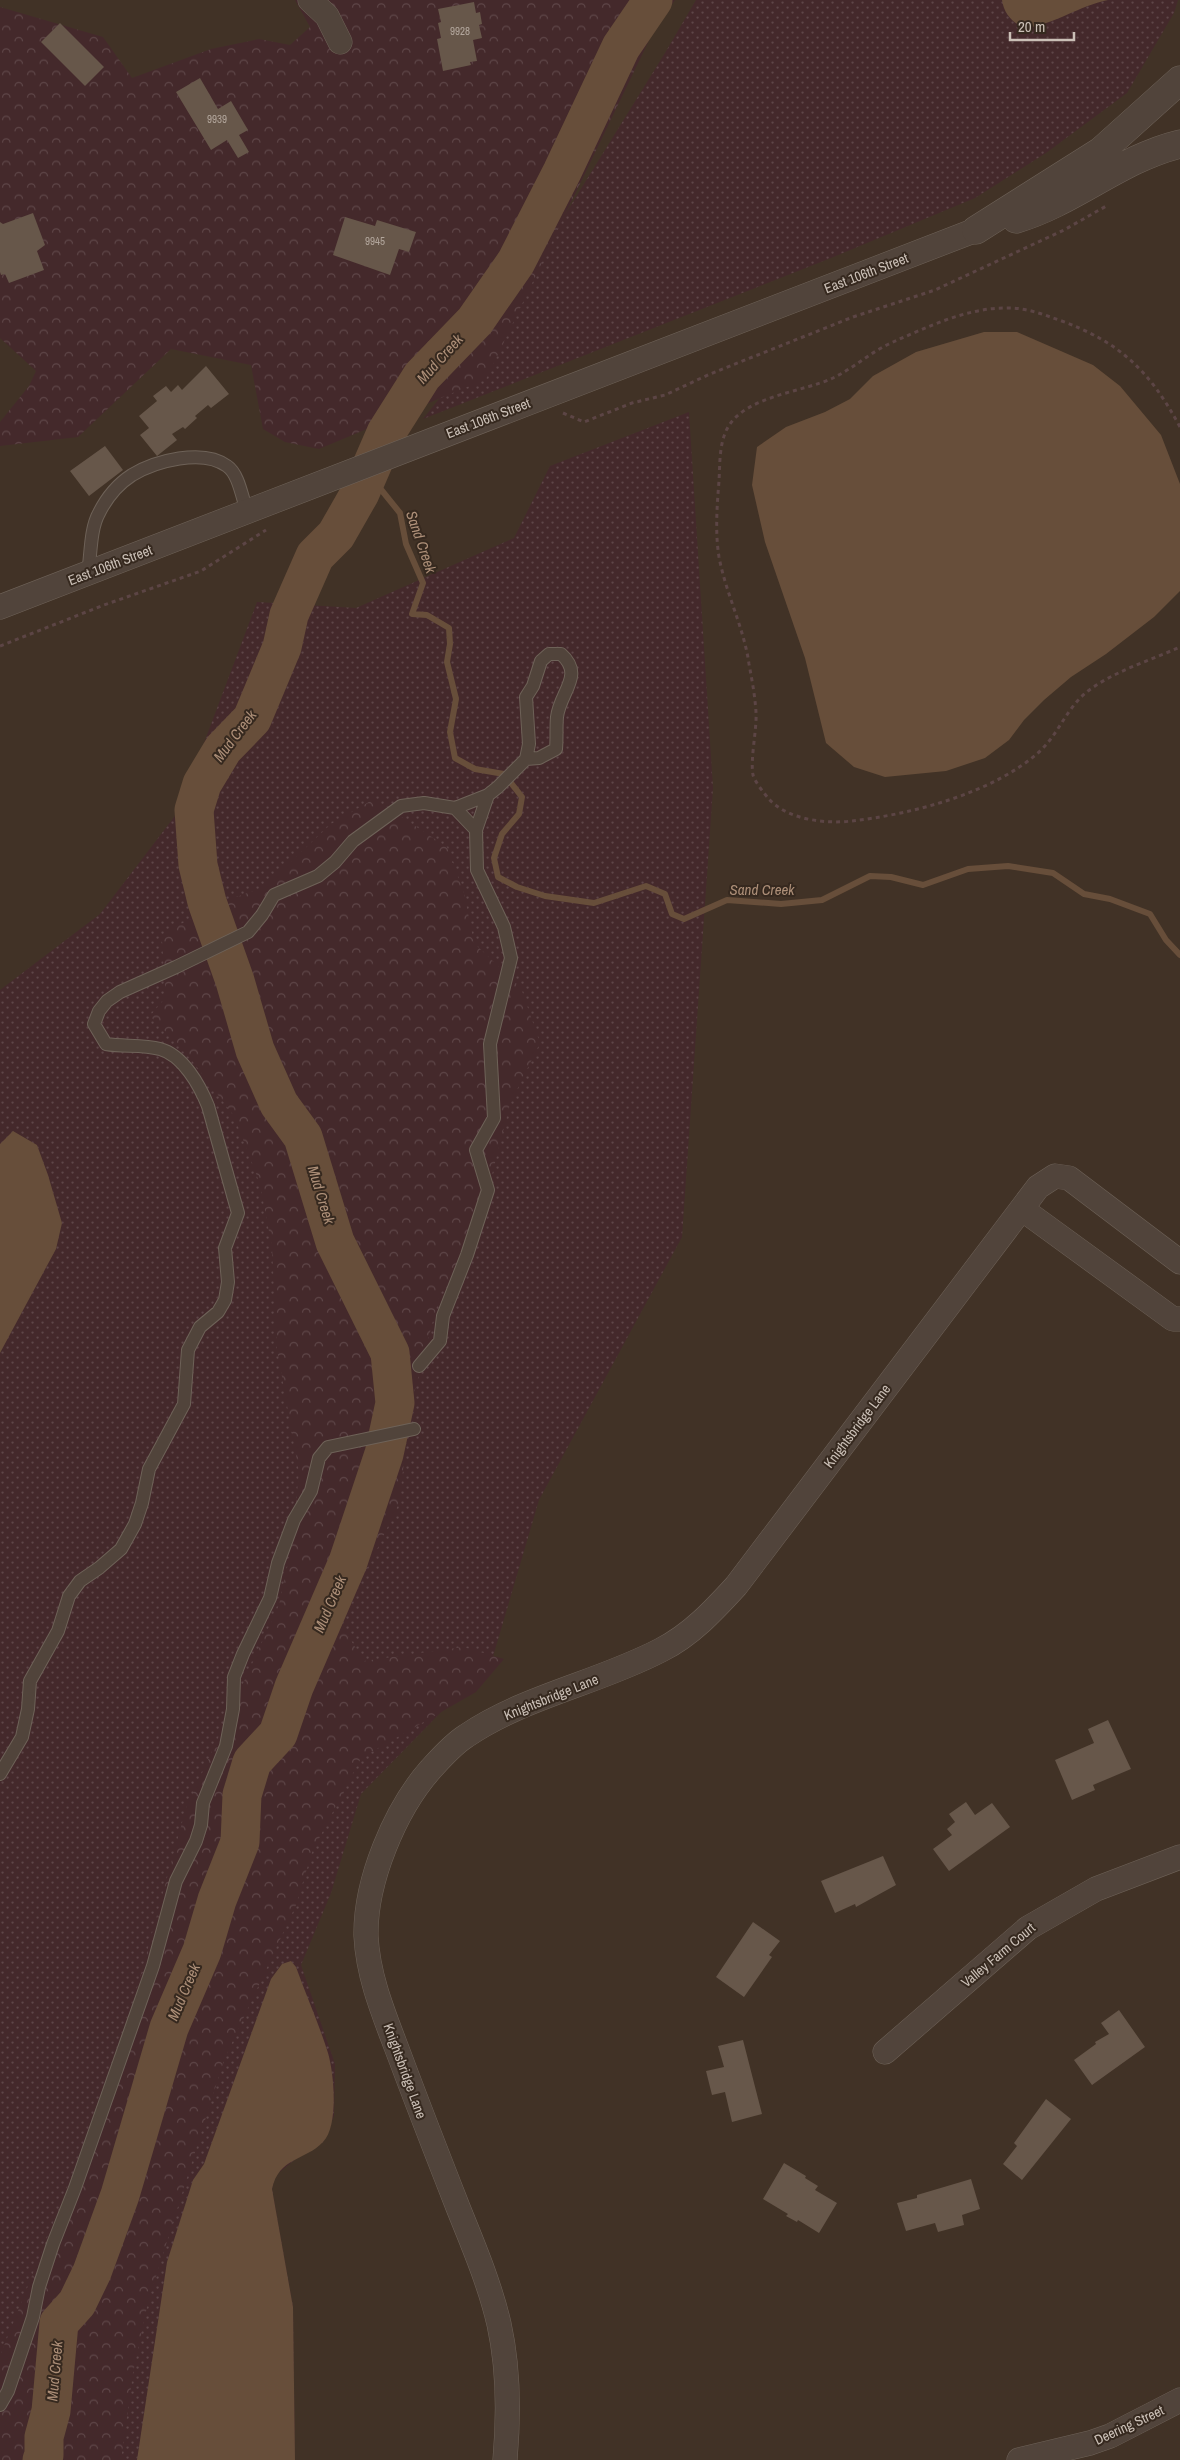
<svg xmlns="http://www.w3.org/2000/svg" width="1180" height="2460" font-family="'Archivo Narrow',sans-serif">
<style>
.green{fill:url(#green-dots)}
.forest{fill:url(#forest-crowns)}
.water{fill:#674e3a}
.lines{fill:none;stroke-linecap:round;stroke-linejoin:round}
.stream{stroke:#674e3a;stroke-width:6}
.river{stroke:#674e3a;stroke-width:39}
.building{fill:#67574a}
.service-casing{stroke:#6e6258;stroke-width:14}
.minor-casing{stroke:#6e6258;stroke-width:25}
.tertiary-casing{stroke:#6e6258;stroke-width:29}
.path{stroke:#5c4545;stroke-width:3;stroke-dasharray:4 4;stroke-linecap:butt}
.service{stroke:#51443b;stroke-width:12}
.minor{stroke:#51443b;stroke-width:24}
.tertiary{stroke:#51443b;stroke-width:28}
.labels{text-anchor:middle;stroke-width:4;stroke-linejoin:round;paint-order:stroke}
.number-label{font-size:11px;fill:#b2a69c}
.street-label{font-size:14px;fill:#cbc0b7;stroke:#36291f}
.water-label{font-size:15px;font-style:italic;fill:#ad8f78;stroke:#36291f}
</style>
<defs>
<pattern id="green-dots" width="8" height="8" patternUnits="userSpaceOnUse" patternTransform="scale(1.25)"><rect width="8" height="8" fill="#44292b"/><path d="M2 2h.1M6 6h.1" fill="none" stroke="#5e4648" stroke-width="1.8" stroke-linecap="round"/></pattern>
<pattern id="forest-crowns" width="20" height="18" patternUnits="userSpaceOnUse" patternTransform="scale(1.25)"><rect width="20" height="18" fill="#44292b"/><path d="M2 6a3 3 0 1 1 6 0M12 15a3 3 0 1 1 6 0" fill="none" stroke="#5e4648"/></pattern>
</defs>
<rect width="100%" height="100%" fill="#413226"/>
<path class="green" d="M696 0H1178L1174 13 1127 93 1046 153 975 198 831 258 423 419 493 331 665 53Z
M689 412 713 788 682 1237 539 1500 492 1660 361 1794 331 1893 301 1965 335 2064 334 2116 323 2142 298 2157 275 2176 272 2189 293 2307 295 2460H0V990L100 914 178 812 257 602 356 608 514 538 550 466Z"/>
<path class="forest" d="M295 0H675L654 30 486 379 319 449 285 442 263 429 251 365 171 349 78 437 0 446V422L29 386 36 371 0 338V7L103 37 132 78 211 49 259 39 290 45 310 27Z
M374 799 447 847 464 893 474 943 521 988 540 1043 510 1104 488 1190 467 1255 440 1294 411 1405 399 1503 341 1625 364 1661 463 1647 504 1659 476 1692 361 1758 312 1852 296 1905 224 2060 148 2302 133 2373 121 2460H0V2356L103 2098 135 1996 186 1808 279 1605 292 1545 299 1472 277 1349 272 1247 260 1184 234 1116 184 1050 150 1016 166 997 162 941 171 929 228 900 264 887 331 824Z"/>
<path class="water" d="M1002 0H1108C1079 6 1055 24 1026 28 1013 24 1004 14 1002 0Z
M984 332H1017L1093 365 1120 386 1161 435 1180 484V591L1154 617 1106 654 1071 677 1044 700 1024 720 1009 740 985 758 946 771 885 777 854 767 826 743 805 658 765 542 752 485 757 447 786 427 825 412 850 399 873 376 916 352Z
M13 1131 37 1145 48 1175 62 1223 56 1249 0 1353V1144Z
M291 1961 296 1967C306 1995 319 2024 328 2053 334 2073 339 2126 323 2142 305 2161 279 2157 272 2189L293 2307 295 2460H137L167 2262 193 2180 204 2164 271 1979 282 1964Z"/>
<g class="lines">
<path class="stream" d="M366 480 379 487 400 513 406 544 423 583 412 614 427 615 449 628 450 644 447 662 456 699 450 732 455 758 475 769 504 774 522 797 519 814 502 834 494 858 498 877 517 887 545 896 594 903 646 886 665 894 672 914 684 919 727 900 781 904 822 900 870 876 891 877 923 885 968 869 1008 866 1053 873 1084 894 1110 899 1150 914 1166 940 1180 955"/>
<path class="river" d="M42 2460 44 2455V2437L51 2411 59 2323 77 2303 92 2272 120 2195 169 2028 202 1951 217 1900 240 1842 242 1795 252 1762 278 1734 294 1687 348 1562 384 1454 395 1403 390 1353 335 1242 303 1137 279 1104 255 1050 235 981 207 902 198 865 194 810 202 784 223 749 252 719 282 647 289 615 315 556 336 535 360 493 386 433 422 376 475 321 516 262 562 172 621 47 653 0"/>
</g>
<path class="building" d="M474 2 476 13 480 12 482 24 479 25 482 38 473 40 477 61 470 62 471 65 443 71 437 39 441 38 438 23 441 22 438 9Z
M60 23 104 67 85 86 41 42Z
M200 78 218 109 231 101 248 130 239 135 249 152 238 158 227 140 211 150 176 92Z
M33 213 45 245 37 251 44 270 9 283 5 274 1 275 0 272V222L3 224Z
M345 217 375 226 377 220 416 232 409 252 399 249 390 275 333 255Z
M206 366 229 394 211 408 208 405 195 416 197 418 185 429 183 427 172 434 177 440 157 456 140 435 149 428 139 416 157 401 153 396 166 386 171 392 178 385 182 390Z
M105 446 123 470 89 496 70 471Z
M1108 1720 1131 1769 1093 1785 1095 1790 1072 1800 1055 1760 1094 1743 1088 1729Z
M966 1802 975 1815 992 1803 1010 1827 949 1871 933 1849 952 1835 947 1829 955 1822 949 1814Z
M883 1856 896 1885 856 1907 855 1904 835 1913 821 1881Z
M753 1922 780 1941 769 1955 772 1957 744 1997 716 1977Z
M1119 2010 1145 2047 1092 2085 1074 2060 1096 2044 1095 2042 1109 2034 1101 2023Z
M743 2040 762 2114 732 2122 725 2092 712 2095 706 2071 724 2067 718 2046Z
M1046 2099 1071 2119 1022 2180 1003 2164 1017 2146 1014 2143Z
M784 2163 806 2176 805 2178 818 2186 815 2190 837 2203 819 2233 798 2220 797 2222 786 2216 788 2214 763 2199Z
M971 2179 980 2209 962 2215 964 2225 938 2232 935 2223 906 2231 897 2203 917 2198V2195Z"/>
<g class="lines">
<g class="service-casing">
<path id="service" d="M88 573C91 555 90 529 99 513 106 499 118 484 132 475 155 461 203 448 227 466 239 474 242 498 247 511
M476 830 488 795
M419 1366 440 1341 443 1316 467 1255 488 1190 476 1150 494 1118 490 1044 511 958 504 927 477 870 476 830 455 808
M0 1774 22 1737 28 1709 30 1681 58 1631 69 1596 80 1581 99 1568 121 1549 135 1524 142 1503 149 1469 184 1404 188 1350 200 1327 218 1312 225 1300 228 1282 225 1248 238 1213 208 1106C200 1086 183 1055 160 1049 143 1044 123 1047 106 1044L94 1024 99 1011 107 1001 120 992 176 967 248 932 262 915 274 895 318 876 335 862 353 841 401 806 424 803 455 808 488 795 498 787 526 759 529 744 526 697 533 686 541 661 549 654H561C585 675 560 692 557 717 556 728 557 738 556 749L539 758 526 759
M0 2405 8 2391 33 2317 39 2287 53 2244 75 2188 153 1966 176 1881 196 1841 201 1825 203 1803 226 1746 233 1709 234 1677 243 1654 270 1598 278 1563 294 1520 311 1491 319 1458 328 1447 414 1429"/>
</g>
<g class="minor-casing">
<path id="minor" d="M310 0 327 16 340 42
M0 607 976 230
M1022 1209 1173 1319H1180
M885 2052 1028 1928 1096 1889 1180 1857
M505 2460C509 2414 509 2369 499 2324 490 2285 474 2247 459 2210 439 2159 419 2108 400 2057 385 2017 368 1978 366 1936 365 1881 395 1810 430 1770 441 1758 452 1745 466 1736 525 1696 598 1683 661 1650 691 1635 714 1610 736 1586L1038 1187 1055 1176 1069 1178 1180 1262
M1019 2460 1090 2443 1110 2436 1180 2400"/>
</g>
<g class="tertiary-casing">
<path id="tertiary" d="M1016 219C1074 202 1121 158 1180 144
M976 230 1101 151 1180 80"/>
</g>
<path class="path" d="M563 413 584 422 632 403 665 395 710 374 853 317 935 290 1064 230 1108 205
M1180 427C1150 371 1120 342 1059 320 1042 314 1024 307 1005 308 967 308 927 327 893 342 872 351 854 368 833 378 803 392 746 396 728 427 719 443 720 463 719 481 717 506 715 532 719 557 726 594 744 628 749 664 752 680 755 696 756 712 757 730 750 759 753 775 755 782 764 793 768 798 787 820 825 824 852 821 913 814 993 793 1039 752 1060 733 1067 705 1092 688 1118 670 1151 660 1180 647
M0 646 104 605 201 571 266 530"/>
<use href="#service" class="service"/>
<use href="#minor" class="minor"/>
<use href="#tertiary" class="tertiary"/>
</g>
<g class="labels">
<g class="number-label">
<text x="460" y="35">9928</text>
<text x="217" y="123">9939</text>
<text x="375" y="245">9945</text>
</g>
<g class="street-label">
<text transform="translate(866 273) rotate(-21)" y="5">East 106th Street</text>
<text transform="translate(488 418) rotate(-21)" y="5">East 106th Street</text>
<text transform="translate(110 565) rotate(-21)" y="5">East 106th Street</text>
<text transform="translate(857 1426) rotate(-53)" y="5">Knightsbridge Lane</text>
<text transform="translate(551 1697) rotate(-22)" y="5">Knightsbridge Lane</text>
<text transform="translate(998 1955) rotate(-40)" y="5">Valley Farm Court</text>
<text transform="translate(405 2071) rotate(70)" y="5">Knightsbridge Lane</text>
<text transform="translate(1129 2425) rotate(-25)" y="5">Deering Street</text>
</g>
<g class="water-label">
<text transform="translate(440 359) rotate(-48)" y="5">Mud Creek</text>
<text transform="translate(421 542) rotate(71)" y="5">Sand Creek</text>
<text transform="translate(235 736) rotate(-53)" y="5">Mud Creek</text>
<text x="762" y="895">Sand Creek</text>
<text transform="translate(321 1195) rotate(73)" y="5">Mud Creek</text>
<text transform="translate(330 1604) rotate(-67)" y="5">Mud Creek</text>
<text transform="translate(184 1992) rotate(-67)" y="5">Mud Creek</text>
<text transform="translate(55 2371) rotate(-85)" y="5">Mud Creek</text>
</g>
</g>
<path d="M1010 32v8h64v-8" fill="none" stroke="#cbc0b7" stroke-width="2.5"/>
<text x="1018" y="32" font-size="15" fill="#cbc0b7" stroke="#36291f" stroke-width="4" paint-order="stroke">20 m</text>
</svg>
